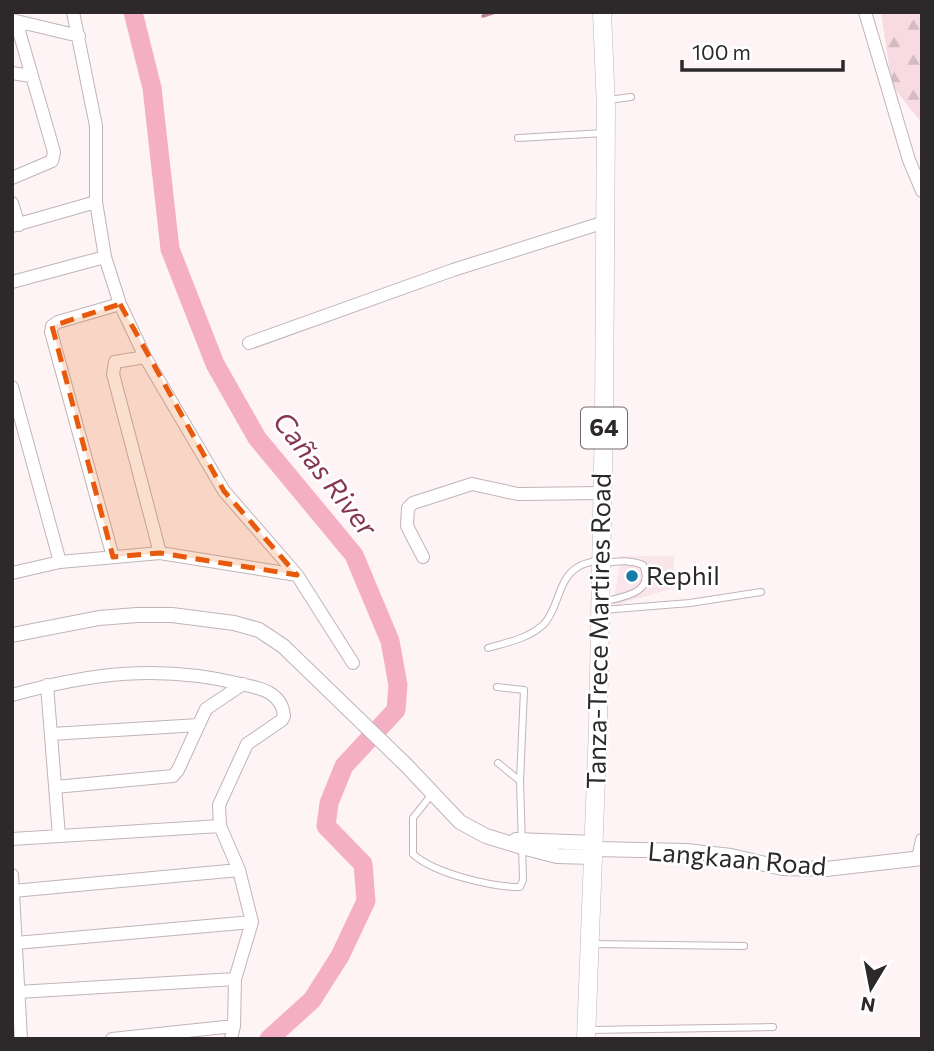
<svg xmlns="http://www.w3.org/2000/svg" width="934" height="1051" font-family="Commissioner,sans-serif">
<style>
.built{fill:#f9e5ea}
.forest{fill:url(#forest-firs)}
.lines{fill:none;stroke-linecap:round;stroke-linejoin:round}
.stream{stroke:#b98796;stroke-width:3.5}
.river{stroke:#f5afc5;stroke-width:19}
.service-casing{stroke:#c0b4b7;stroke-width:8}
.minor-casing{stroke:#c0b4b7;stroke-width:14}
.tertiary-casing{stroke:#c0b4b7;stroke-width:16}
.primary-casing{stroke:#c0b4b7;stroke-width:19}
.service{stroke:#fff;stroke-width:6}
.minor{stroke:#fff;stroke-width:12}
.tertiary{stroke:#fff;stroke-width:14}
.primary{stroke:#fff;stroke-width:18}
.marked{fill:#e8590c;fill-opacity:0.2;stroke:#e8590c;stroke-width:5;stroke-dasharray:14 9;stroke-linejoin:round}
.poi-dot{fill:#137ba5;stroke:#fff;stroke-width:2.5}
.labels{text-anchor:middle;stroke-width:5;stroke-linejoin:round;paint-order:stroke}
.shield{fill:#fff;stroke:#6c696a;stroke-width:2}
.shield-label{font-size:24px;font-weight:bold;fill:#2d292a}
.poi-label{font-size:26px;fill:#2d292a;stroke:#fff;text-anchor:start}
.street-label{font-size:26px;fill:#2d292a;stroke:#fff}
.water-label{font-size:28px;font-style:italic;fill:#873654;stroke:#fff}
</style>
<defs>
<pattern id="forest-firs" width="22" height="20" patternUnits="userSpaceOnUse" patternTransform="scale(1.75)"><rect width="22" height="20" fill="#f7dae2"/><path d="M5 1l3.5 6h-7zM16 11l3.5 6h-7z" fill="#d4bbc2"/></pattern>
</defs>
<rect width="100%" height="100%" fill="#fef4f6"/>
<path class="built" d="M621 556H674V588L613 606Z"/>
<path class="forest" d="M881 12H922V123L892 86Z"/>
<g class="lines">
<path class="stream" d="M483 16 495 12"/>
<path class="river" d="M133 12 152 88 170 249 215 364 257 438 354 555 390 641 398 685 396 710 344 766 329 803 326 826 363 864 366 901 340 956 312 1000 269 1039"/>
<g class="service-casing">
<path id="service" d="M608 100 631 97
M518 138 604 133
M602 602C621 597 656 594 643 565 630 559 617 562 603 563
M603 610 690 603 761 592
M488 648C508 642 528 639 544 624 559 608 558 578 578 567 584 563 592 562 599 560
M498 763 520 781
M432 794 413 818V854C433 873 491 887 520 887L523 880 520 781 524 690 497 687
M592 944 744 946
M589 1030 773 1027"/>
</g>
<g class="minor-casing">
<path id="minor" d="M73 12 96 126V202L105 257 120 304 145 357 224 491 297 575 353 663
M865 12 909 160 922 191
M12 20 79 36
M12 73 31 76
M12 178 52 161 54 152 16 21
M12 203 19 225
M12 226 96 202
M12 282 105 257
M249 343 453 270 605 222
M145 357 115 362 113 374 160 553
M12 387 60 562
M113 557 51 332 52 326 58 322 120 304
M423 557 407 526 408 508 413 503 472 484 518 494 602 493
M12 573 60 562 160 553 297 575
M47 685 59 836
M12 695C91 673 160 664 241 684 260 688 282 692 284 716L282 720 247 744 219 805 220 826 239 870 252 922 235 979 234 1026 231 1039
M51 734 199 725
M55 787 173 776 178 770 206 709 243 684
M12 839 220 826
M918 858 922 840
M12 875 21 1039
M13 891 239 870
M16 943 252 922
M18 992 235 979
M112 1039 234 1026"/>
</g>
<g class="tertiary-casing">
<path id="tertiary" d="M12 635 99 618 137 615H172L234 623 259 630 283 646 406 765 460 822 486 836 522 847 557 856 593 857
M516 840 594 843
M594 849 686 851 731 856 782 868 826 869 922 858"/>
</g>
<g class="primary-casing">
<path id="primary" d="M586 1039 598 726 604 417 606 109 602 12"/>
</g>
<use href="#service" class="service"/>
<use href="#minor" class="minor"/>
<use href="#tertiary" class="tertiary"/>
<use href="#primary" class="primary"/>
</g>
<path class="marked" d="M120 304 224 491 297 575 160 553 113 557 52 326Z"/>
<circle class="poi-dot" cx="632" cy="576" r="7"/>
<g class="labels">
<rect class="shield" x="581" y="407.5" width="46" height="41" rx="5"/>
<g class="shield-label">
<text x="604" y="436">64</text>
</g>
<g class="poi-label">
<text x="646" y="585">Rephil</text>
</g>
<g class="street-label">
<text transform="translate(599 631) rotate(-89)" y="9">Tanza-Trece Martires Road</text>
<text transform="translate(737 859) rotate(5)" y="9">Langkaan Road</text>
</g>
<g class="water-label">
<text transform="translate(325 474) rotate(52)" y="10">Cañas River</text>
</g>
</g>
<rect width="934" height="1051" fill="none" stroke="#2d292a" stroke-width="28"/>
<g transform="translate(871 988) rotate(190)" stroke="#ffffff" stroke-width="5" paint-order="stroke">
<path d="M0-5L12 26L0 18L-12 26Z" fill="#2d292a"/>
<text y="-10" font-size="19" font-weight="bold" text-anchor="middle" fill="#2d292a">N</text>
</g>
<path d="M682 60v10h161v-10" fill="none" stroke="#2d292a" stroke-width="3.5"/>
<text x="692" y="60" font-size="21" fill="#2d292a" stroke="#ffffff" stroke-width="5" paint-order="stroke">100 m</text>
</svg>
